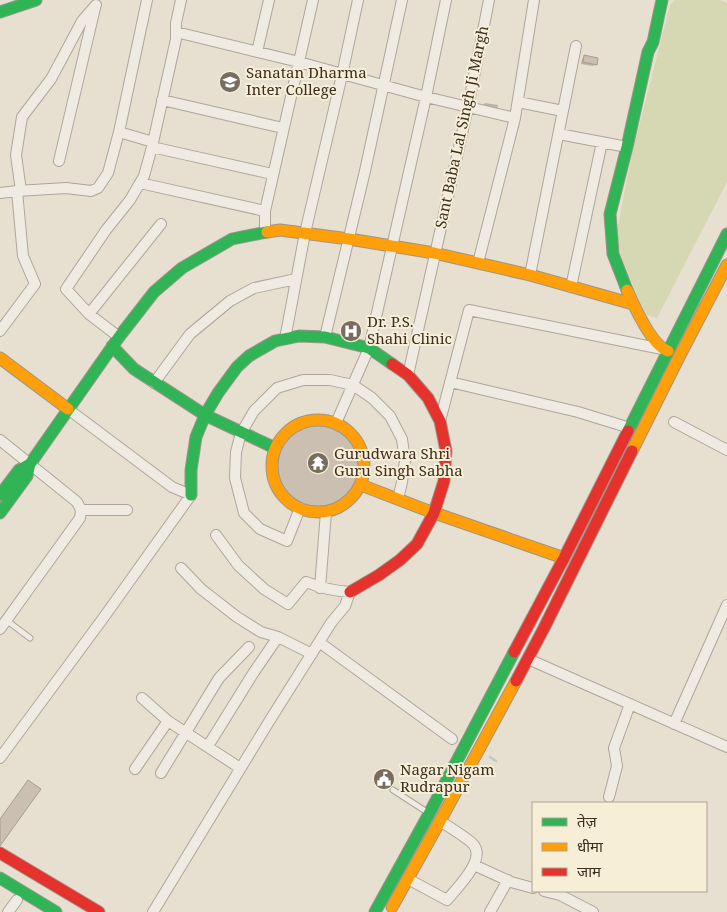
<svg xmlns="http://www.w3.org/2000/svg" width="727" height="912" font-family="'Noto Serif','Noto Sans Devanagari',serif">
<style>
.green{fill:#d6d7b3}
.shadow{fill:#0003}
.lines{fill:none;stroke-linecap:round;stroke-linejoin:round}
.stream{stroke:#bcccc2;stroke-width:2.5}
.building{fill:#cbbfb2;stroke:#a89c90}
.lane-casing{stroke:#ada599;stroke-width:7}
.street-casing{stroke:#ada599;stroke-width:12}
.fast-casing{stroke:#9c958a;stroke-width:13}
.slow-casing{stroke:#9c958a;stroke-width:13}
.jam-casing{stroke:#9c958a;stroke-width:13}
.lane{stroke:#efebe3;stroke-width:5}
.street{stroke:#efebe3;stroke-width:10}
.fast{stroke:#30b455;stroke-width:11}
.slow{stroke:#ff9f0a;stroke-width:11}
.jam{stroke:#e5322d;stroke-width:11}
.labels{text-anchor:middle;stroke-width:4;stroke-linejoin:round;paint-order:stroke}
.poi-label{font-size:15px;fill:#3d2e20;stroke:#f7eed8;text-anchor:start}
.street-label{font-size:15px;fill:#3d2e20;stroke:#f7eed8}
</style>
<rect width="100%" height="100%" fill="#e7e0d1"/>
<path class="green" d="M675 0H720L727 3V182L657 318 647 315 640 303 623 261 616 237 631 158 670 5Z"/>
<path class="shadow" d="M584 57 595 64 593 66 581 64 582 59Z
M485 103 498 105 497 110H482L483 105Z
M346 327 359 330 357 336 355 338 342 335 344 329Z
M319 426 332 428 344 435 353 445 358 458V471L354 484 340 501 328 508 316 512 303 511 291 506 282 498 275 487 272 474 273 462 279 450 293 434 305 428Z"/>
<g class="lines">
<path class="stream" d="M490 757 496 761"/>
</g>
<path class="building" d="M584 55 598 58 597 65 583 62Z
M346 326 360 329 359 336 344 333Z
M277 466a41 41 0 1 1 82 0a41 41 0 1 1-82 0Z
M28 780 41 789 0 846V819Z"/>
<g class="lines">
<g class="lane-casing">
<path id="lane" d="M6 620 30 638
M393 790 427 812"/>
</g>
<g class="street-casing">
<path id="street" d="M176 32 299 62 426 97 515 118
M257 52 269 0
M162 100 283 128
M518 102 563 111
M119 132 153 142
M559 134 627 147
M152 147 272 174
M59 161 95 8
M140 183 265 211
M21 191 16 155 22 117 51 79 82 21 96 5
M0 193 17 191 66 188 91 191 98 188 108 173 119 132 147 0
M265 233V211L313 0
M478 263 515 118 534 0
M530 275 576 46
M571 287 602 142
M89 314 161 224
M0 331 35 284 23 256 17 191
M119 337 89 314 66 289 106 230 130 200 144 176 152 147 176 39V23L181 0
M325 337 365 171 402 0
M285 339 305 233 342 75 358 0
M408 375 468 107 489 0
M450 382 578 412 630 428
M154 383 190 334 230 301 254 288 296 279
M440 421 469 310 662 349
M674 422 727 450
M336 423 369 348 426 97 446 0
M0 440 77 502 81 510 80 518 0 629
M300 508 287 541 260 529 244 513 235 478 236 452 241 433 254 411 277 388 303 380H330L353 385 372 398 390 416 402 439 405 461 402 482 398 499
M81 510H127
M181 568 201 589 237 617 261 632 278 637 312 654
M320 588 326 512
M319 642 452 739
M528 659 727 747
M142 698 168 721 240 768
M674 724 727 605
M208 746 254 672 278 637
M0 758 104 617 191 495 172 487 68 409
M135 769 168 721
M161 773 219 678 249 647
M609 797 617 766 614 748 630 704
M474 865 511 882 533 888
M408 879 447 900C457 888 487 859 473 844 466 837 449 827 440 821
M544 891 560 895 593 912
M8 912 17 900
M153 912 270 720 331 623 345 606 350 592C334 591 321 588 306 582L288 604 264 589 238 565 216 535
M490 912 508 880"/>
</g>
<g class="fast-casing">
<path id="fast" d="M0 12 36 0
M627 290 613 254 610 214 627 147 648 52 653 42 662 0
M112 346 134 369 205 415 275 448
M628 431 727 234
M0 495 19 470 30 464
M191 495V470L196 437 205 415 218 393 237 367 249 356 275 341 299 336 325 337 369 348 392 364
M0 513 27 476 30 464 119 337 154 292 182 268 232 239 267 232
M0 878 56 912
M375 912 429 814 514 652"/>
</g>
<g class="slow-casing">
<path id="slow" d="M267 232 280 230 349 239 434 253 530 275 633 304
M627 290C634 306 652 346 668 351
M0 358 68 409
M272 466a46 46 0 1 1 92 0a46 46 0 1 1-92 0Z
M632 451 679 357 727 265
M361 485 426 510 564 558
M392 907 440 821 516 681"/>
</g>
<g class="jam-casing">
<path id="jam" d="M350 592 379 575 400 560 417 544 434 513 444 481 446 451 440 421 428 398 408 375 392 364
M514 652 564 558 628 431
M516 681 544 628 632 451
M0 853 99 912"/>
</g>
<use href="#lane" class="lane"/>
<use href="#street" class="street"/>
<use href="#fast" class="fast"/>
<use href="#slow" class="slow"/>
<use href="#jam" class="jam"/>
</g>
<defs>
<g id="school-disc" transform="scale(1.125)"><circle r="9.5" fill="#786c5e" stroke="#f7eed8"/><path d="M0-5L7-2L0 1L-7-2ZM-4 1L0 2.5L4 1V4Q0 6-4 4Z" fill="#fff"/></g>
<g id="hospital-disc" transform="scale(1.125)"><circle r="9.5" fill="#786c5e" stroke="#f7eed8"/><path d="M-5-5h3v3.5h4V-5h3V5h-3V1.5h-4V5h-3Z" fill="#fff"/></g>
<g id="temple-disc" transform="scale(1.125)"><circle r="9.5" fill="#786c5e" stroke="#f7eed8"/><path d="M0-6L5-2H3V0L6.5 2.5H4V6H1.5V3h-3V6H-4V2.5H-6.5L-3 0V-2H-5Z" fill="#fff"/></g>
<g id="civic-disc" transform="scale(1.125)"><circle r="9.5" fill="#786c5e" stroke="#f7eed8"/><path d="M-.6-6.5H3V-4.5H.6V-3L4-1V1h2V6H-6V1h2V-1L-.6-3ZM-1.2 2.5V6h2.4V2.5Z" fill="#fff"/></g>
</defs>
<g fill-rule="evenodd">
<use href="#school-disc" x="230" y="82"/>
<use href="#hospital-disc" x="351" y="331"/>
<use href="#temple-disc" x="318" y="463"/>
<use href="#civic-disc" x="384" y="779"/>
</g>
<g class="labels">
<g class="poi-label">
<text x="246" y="78">Sanatan Dharma<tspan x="246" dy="17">Inter College</tspan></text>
<text x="367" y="327">Dr. P.S.<tspan x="367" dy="17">Shahi Clinic</tspan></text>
<text x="334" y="459">Gurudwara Shri<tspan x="334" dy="17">Guru Singh Sabha</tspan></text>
<text x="400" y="775">Nagar Nigam<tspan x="400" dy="17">Rudrapur</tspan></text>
</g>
<g class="street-label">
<text transform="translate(462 127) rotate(-78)" y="5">Sant Baba Lal Singh Ji Margh</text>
</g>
</g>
<rect x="532" y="802" width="175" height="90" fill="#f7eed8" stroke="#ada18e"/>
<rect x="542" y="818" width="25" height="8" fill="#30b455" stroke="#ada18e"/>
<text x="577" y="827" font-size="15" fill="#3d2e20">तेज़</text>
<rect x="542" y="843" width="25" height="8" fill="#ff9f0a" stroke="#ada18e"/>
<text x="577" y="852" font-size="15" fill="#3d2e20">धीमा</text>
<rect x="542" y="868" width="25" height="8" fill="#e5322d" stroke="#ada18e"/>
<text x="577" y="877" font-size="15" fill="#3d2e20">जाम</text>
</svg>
